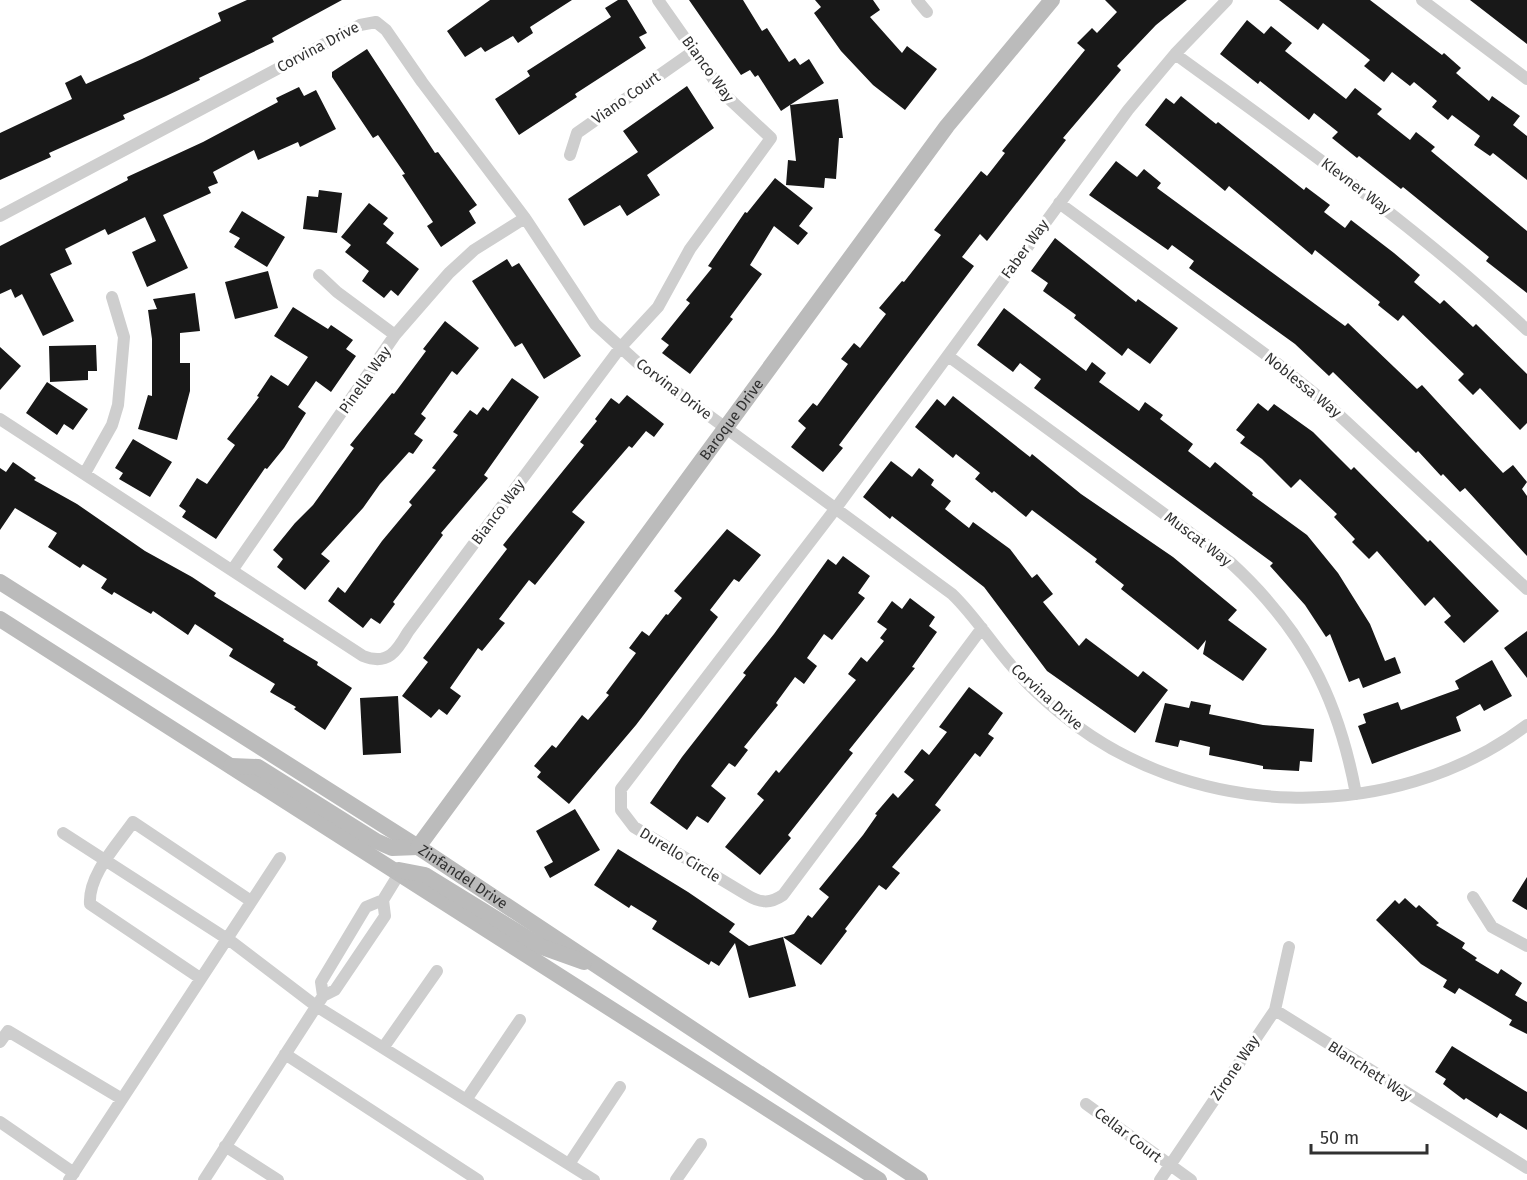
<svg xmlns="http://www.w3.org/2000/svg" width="1527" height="1180" font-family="'Fira Sans',sans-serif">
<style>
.building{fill:#181818}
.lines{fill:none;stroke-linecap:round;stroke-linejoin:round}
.street{stroke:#cecece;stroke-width:12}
.secondary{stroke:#bbb;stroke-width:16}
.labels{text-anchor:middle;stroke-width:6;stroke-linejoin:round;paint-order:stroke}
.street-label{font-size:15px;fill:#313131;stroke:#fff}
</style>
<rect width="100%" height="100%" fill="#fff"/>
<path class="building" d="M247 0H342L272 38 274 42 199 78 200 80 166 96 123 115 125 119 49 153 51 157 0 180V133L72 99 65 83 81 75 86 84 142 59 221 21 218 13Z
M490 0H572L530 27 533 33 518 43 513 36 485 52 481 47 465 57 447 31Z
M618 0H627L647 33 639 37 646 48 575 94 577 97 519 135 495 99 530 76 527 71 611 17 605 8Z
M689 0H743L762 31 767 28 789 62 795 58 800 65 809 59 824 83 790 105 838 99 843 138H839L836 179 825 178 824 188 786 185 788 160 796 161 790 105 781 111 758 75 755 77 750 70 741 75Z
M815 0H873L880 10 870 17 902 53 907 46 937 69 905 110 873 85 841 51 814 13 821 7Z
M1105 0H1187L1156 25 1117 66 1121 70 1063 138 1066 140 987 241 980 234 962 257 974 266 839 445 843 448 823 472 791 447 806 428 798 421 813 403 817 406 848 364 841 359 854 343 860 348 886 314 879 308 902 281 904 282 941 235 934 230 981 171 987 176 1005 153 1002 151 1085 50 1077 43 1092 28 1097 33 1117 12Z
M1279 0H1370L1442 55 1444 53 1461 68 1456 73 1489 101 1492 96 1520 116 1513 125 1527 136V180L1493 153 1490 156 1474 145 1480 136 1452 115 1448 120 1432 107 1437 101 1414 82 1410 86 1392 72 1384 82 1364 66 1370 60 1323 23 1318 30Z
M1470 0H1527V44Z
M1247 20 1264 34 1271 26 1292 43 1285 51 1346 99 1355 88 1382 109 1377 114 1410 140 1416 132 1435 147 1431 151 1527 231V293L1486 261 1489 257 1403 187 1401 189 1359 156 1357 158 1332 138 1338 132 1314 113 1309 120 1260 81 1258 84 1220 54Z
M367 49 435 153 438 152 477 205 469 211 476 223 441 247 427 226 433 222 402 175 405 174 378 135 373 138 332 77V72Z
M687 86 714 128 647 175 660 195 627 216 620 205 584 226 568 199 638 152 623 131Z
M299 87 304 96 316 90 336 129 300 147 298 142 258 160 254 150 213 172 218 183 208 187 211 193 163 215 188 268 147 287 132 252 156 241 145 217 108 235 105 229 65 249 72 264 50 274 74 321 43 336 22 294 15 298 11 289 0 294V246L128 180 127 177 203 142 278 102 276 98Z
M1181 96 1216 124 1218 122 1304 190 1306 187 1330 205 1324 212 1345 228 1351 220 1394 253 1420 275 1414 282 1440 304 1444 300 1473 327 1476 324 1527 374V423L1520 430 1480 388 1473 395 1458 380 1464 374 1403 315 1398 321 1378 305 1380 302 1315 250 1312 255 1229 186 1225 191 1145 125 1166 98 1174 104Z
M1116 161 1137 177 1144 169 1161 183 1157 188 1345 326 1348 323 1417 389 1422 385 1503 473 1513 465 1527 482 1522 489 1527 496V556L1465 488 1460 492 1443 474 1441 476 1418 451 1416 453 1333 372 1329 376 1295 344 1189 268 1194 261 1172 245 1168 250 1089 195Z
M775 178 813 208 799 226 808 233 798 245 774 226 750 265 762 274 730 317 733 319 690 374 662 353 669 345 661 339 690 303 686 300 712 268 708 266 745 212 747 213Z
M319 190 342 193 337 233 303 229 307 196 318 197Z
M369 203 388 218 383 224 394 233 386 243 419 269 398 296 391 290 384 298 362 281 369 271 345 252 351 245 341 237Z
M242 211 285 237 267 267 234 247 240 238 229 232Z
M1055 238 1136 302 1138 299 1178 328 1150 364 1128 348 1122 356 1074 318 1076 315 1043 291 1048 283 1031 271Z
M507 259 512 267 519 263 581 356 544 379 522 343 515 347 472 281Z
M268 271 278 308 235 319 225 282Z
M195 293 200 331 180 333V363H190V391L177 440 138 429 148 395 152 396V339L148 310 157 309 153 299Z
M293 307 328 329 331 325 353 340 346 349 356 356 331 392 316 381 298 407 306 413 284 448 267 469 265 468 216 539 182 517 186 511 179 506 197 478 207 484 235 445 227 439 259 397 257 396 271 375 288 386 308 357 274 336Z
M1004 308 1086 371 1092 362 1106 373 1099 382 1139 411 1145 402 1163 415 1160 419 1193 444 1188 451 1210 468 1215 462 1253 493 1252 495 1307 535 1338 573 1370 624 1385 661 1395 657 1401 673 1363 688 1359 678 1349 682 1330 634 1326 637 1305 605 1270 566 1273 563 1034 388 1041 379 1020 363 1013 372 977 345Z
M445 321 479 348 457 375 452 371 421 414 426 418 414 434 423 440 413 454 409 452 380 484 363 508 321 554 330 561 305 590 277 567 283 559 273 550 295 523 313 505 354 448 350 445 392 393 394 394 426 351 423 349Z
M96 345 97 371H88V380L50 382 49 346Z
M0 347 21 366 0 390Z
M512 378 539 397 484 475 488 478 441 533 443 535 393 602 395 604 380 624 371 618 363 628 328 601 338 587 345 593 382 541 412 505 409 502 436 470 432 468 458 435 453 432 470 410 477 415 483 407 488 411Z
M47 382 88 409 73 430 64 424 57 435 26 413Z
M627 395 664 424 654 437 646 431 632 448 629 446 572 512 585 522 535 585 529 580 499 619 505 623 482 651 478 648 450 688 461 696 447 715 439 709 431 718 402 696 428 662 423 658 507 549 503 545 584 445 580 442 597 421 595 419 611 398 619 404Z
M953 396 1030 457 1032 454 1081 494 1173 557 1237 610 1228 620 1267 649 1243 681 1203 654 1206 640 1198 650 1121 589 1124 585 1095 562 1097 559 1032 510 1026 517 994 491 992 493 975 479 980 473 956 454 953 458 915 427 937 399 945 406Z
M1258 403 1268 411 1274 404 1313 432 1351 470 1354 467 1428 542 1430 540 1499 611 1464 643 1444 622 1451 616 1434 597 1425 606 1377 551 1369 559 1352 542 1355 539 1334 517 1337 514 1300 479 1291 488 1262 459 1240 443 1245 437 1236 430Z
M133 439 172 462 150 497 119 479 123 473 115 468Z
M891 461 912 477 919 468 934 480 931 485 951 501 945 509 969 528 973 522 1010 549 1032 578 1037 574 1053 594 1043 602 1079 646 1086 638 1138 677 1143 671 1168 690 1135 733 1047 671 984 587 892 516 890 519 863 497Z
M13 462 36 478 34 480 77 504 145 551 192 577 216 593 214 596 284 639 283 641 318 662 317 665 352 688 325 730 294 709 296 707 270 692 275 684 229 656 233 649 195 624 188 635 153 611 151 614 114 592 112 595 101 588 107 579 83 564 80 568 48 547 57 533 15 508 0 530V468L6 472Z
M727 529 761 555 739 582 734 579 710 610 718 617 636 725 569 804 537 777 541 772 534 766 552 745 556 748 582 715 588 720 609 695 606 693 636 653 629 648 642 631 649 636 666 614 668 615 682 598 674 591Z
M843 556 870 576 858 593 865 598 832 640 824 634 807 658 817 666 804 684 795 677 776 703 778 705 744 747 748 750 735 767 729 763 711 786 726 798 708 823 697 816 687 830 650 803 682 757 746 675 743 673 774 634 828 559 836 565Z
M910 598 935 617 929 626 937 632 912 667 915 668 849 750 853 753 788 835 791 838 760 875 725 847 764 800 757 794 776 770 779 773 856 680 848 674 861 657 867 662 884 641 880 638 887 629 877 622 892 601 902 609Z
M1527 631V678L1504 648Z
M1492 660 1512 696 1484 711 1480 704 1456 717 1461 731 1372 764 1358 726 1366 723 1363 714 1398 702 1401 710 1459 689 1455 681Z
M969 687 1003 713 988 734 994 738 980 757 975 753 935 805 941 810 892 867 900 873 886 890 879 885 845 929 847 931 821 965 783 937 794 934 808 915 812 918 829 897 819 889 863 835 877 815 875 814 893 793 898 798 914 780 904 772 922 749 929 755 947 732 939 727Z
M398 696 401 753 363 755 360 698Z
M1191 701 1211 705 1209 714 1263 725 1314 729 1312 762 1300 761 1299 771 1263 769V766L1209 755 1210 747 1180 740 1178 747 1155 742 1165 703 1189 708Z
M575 809 600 850 550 878 544 867 553 862 536 831Z
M618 849 688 892 735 924 729 932 749 946 783 937 796 986 749 998 735 943 719 966 711 961 709 965 652 929 657 921 631 905 629 908 594 885Z
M1527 877V910L1512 901Z
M1405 898 1416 908 1419 905 1439 923 1436 925 1465 943 1462 948 1477 958 1475 960 1498 974 1501 969 1522 983 1515 995 1527 1002V1034L1509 1025 1512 1020 1459 988 1455 994 1443 987 1447 980 1421 964 1376 920 1395 900 1399 904Z
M1452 1046 1527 1092V1130L1500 1113 1497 1118 1466 1098 1464 1100 1443 1084 1446 1079 1435 1072Z"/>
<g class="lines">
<path class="street" d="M917 0 927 12
M1422 0 1527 79
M1175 54C1296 142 1418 227 1527 330
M570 155 577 133 694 51
M1059 203 1269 357 1326 403 1527 589
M0 216 360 25 376 22 386 30 422 82 525 218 595 324 640 365 952 594C974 615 990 641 1010 664 1024 681 1041 697 1058 711 1187 821 1392 827 1527 725
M319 275 337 292 395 335
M948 356 1230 562C1303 629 1338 697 1356 794
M0 419 363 656C388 666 397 651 408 632L620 348 658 307 690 249 771 138 724 94 658 0
M85 473 112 425 118 405 124 337 112 297
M233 569 395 335 449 273 474 250 525 218
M982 628 783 895C770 904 760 903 747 895L634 827 621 810V789L836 508 1128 110 1175 54 1227 0
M63 833 232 942 316 1006 594 1180
M1473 897 1492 927 1527 946
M200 978 90 904C88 875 117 845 133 822L251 901
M323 996 321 982 366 907 383 900 399 874
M1275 1010 1527 1168
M0 1042 8 1031 122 1099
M383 1048 437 971
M285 1054 478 1180
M466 1100 520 1020
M1086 1104 1191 1180
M0 1122 74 1173
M225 1146 278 1180
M569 1164 620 1087
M69 1180 280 858
M204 1180 323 996 335 990 385 916 383 900
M676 1180 701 1144
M1160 1180 1275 1010 1289 947"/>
<g class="secondary">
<path id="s1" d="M0 582 418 847 920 1180"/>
<path d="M0 619 879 1180"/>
<path d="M231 766 258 767 376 841 392 848 418 847"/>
<path id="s2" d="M418 847 947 126 1052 0"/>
<path d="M399 870 425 875 542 947 584 962"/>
</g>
</g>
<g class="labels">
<g class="street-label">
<text transform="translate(318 47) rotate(-28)" y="5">Corvina Drive</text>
<text transform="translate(708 69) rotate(54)" y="5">Bianco Way</text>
<text transform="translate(626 98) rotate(-35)" y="5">Viano Court</text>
<text transform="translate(1356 186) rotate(37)" y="5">Klevner Way</text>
<text transform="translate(1025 249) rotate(-54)" y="5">Faber Way</text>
<text transform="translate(365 380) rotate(-55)" y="5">Pinella Way</text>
<text transform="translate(1303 385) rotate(39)" y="5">Noblessa Way</text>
<text transform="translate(674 389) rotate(37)" y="5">Corvina Drive</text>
<text dy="5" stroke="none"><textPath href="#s2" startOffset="530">Baroque Drive</textPath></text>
<text transform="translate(498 512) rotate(-53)" y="5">Bianco Way</text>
<text transform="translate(1198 539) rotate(37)" y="5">Muscat Way</text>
<text transform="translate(1047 697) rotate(42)" y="5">Corvina Drive</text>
<text transform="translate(680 855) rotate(31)" y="5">Durello Circle</text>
<text dy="5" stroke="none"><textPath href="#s1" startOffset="549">Zinfandel Drive</textPath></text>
<text transform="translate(1235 1068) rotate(-56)" y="5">Zirone Way</text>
<text transform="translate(1370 1071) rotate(33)" y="5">Blanchett Way</text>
<text transform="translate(1128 1135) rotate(37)" y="5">Cellar Court</text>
</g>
</g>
<path d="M1311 1144v9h116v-9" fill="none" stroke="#313131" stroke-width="3"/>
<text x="1320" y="1144" font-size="18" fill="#313131" stroke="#ffffff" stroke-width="4.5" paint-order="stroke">50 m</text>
</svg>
